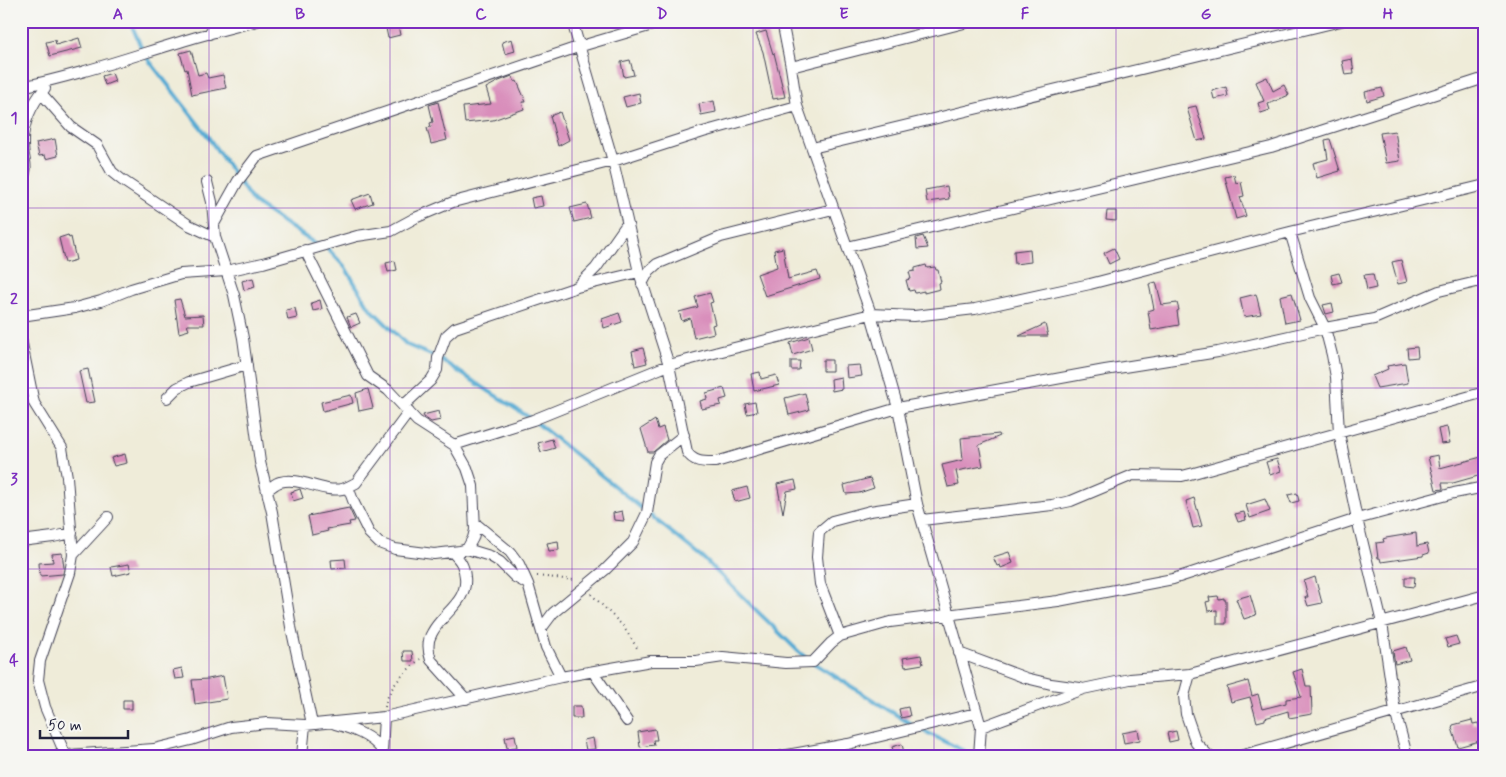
<svg xmlns="http://www.w3.org/2000/svg" width="1506" height="777" font-family="Mynerve,sans-serif">
<style>
.lines{fill:none;stroke-linecap:round;stroke-linejoin:round}
.stream{stroke:#57abd3;stroke-width:4}
.building{fill:#d98ebb}
.minor-casing{stroke:#414053;stroke-width:12}
.path{stroke:#414053;stroke-width:2;stroke-dasharray:1 4;stroke-linecap:butt}
.minor{stroke:#fff;stroke-width:10}
.grid{fill:none;stroke:#7b2cbf;stroke-width:1;stroke-opacity:0.55}
.neatline{fill:none;stroke:#7b2cbf;stroke-width:2}
.grid-label{font-size:16px;text-anchor:middle;font-weight:bold;fill:#7b2cbf}
</style>
<rect width="100%" height="100%" fill="#f6f6f2"/>
<filter id="ink" filterUnits="userSpaceOnUse"><feTurbulence type="fractalNoise" baseFrequency=".02" numOctaves="2"/><feDisplacementMap in="SourceGraphic" scale="10" xChannelSelector="R" yChannelSelector="G"/><feConvolveMatrix kernelMatrix="1 2 1 2 8 2 1 2 1" color-interpolation-filters="sRGB"/></filter>
<filter id="wash" filterUnits="userSpaceOnUse"><feTurbulence type="fractalNoise" baseFrequency=".0096" numOctaves="4" result="noise"/><feDisplacementMap in="SourceGraphic" scale="20" xChannelSelector="R" yChannelSelector="G"/><feGaussianBlur stdDeviation="1.12" result="paint"/><feColorMatrix in="noise" values="0 0 0 0 0 0 0 0 0 0 0 0 0 0 0 0 0 1.4 0 .05"/><feComposite in="paint" operator="in"/></filter>
<g filter="url(#wash)">
<rect width="100%" height="100%" fill="#efecd9"/>
<g class="lines">
<path class="stream" d="M130 21 144 54 206 134 253 202 317 245
M326 247 345 267 369 307 407 345 438 358 533 420 703 558 800 653 808 659
M814 663 914 726
M920 729 974 756"/>
</g>
<g id="blocks">
<path class="building" d="M398 25 400 35 388 38 386 28Z
M766 31 773 54 774 53 785 97 773 99 763 52 756 34Z
M79 38 82 48 50 56 46 42 55 40 56 45Z
M512 39 515 51 505 54 502 42Z
M191 50 198 75 206 73 208 78 223 75 226 88 192 95 187 69 185 70 180 53Z
M1352 59 1354 74 1345 75 1342 61Z
M630 60 634 75 624 77 621 62Z
M112 73 115 81 105 85 102 76Z
M512 76 515 82 517 81 526 102H522L524 109 493 120 465 123 463 107 491 104 486 88 499 81Z
M1267 77 1273 91 1284 85 1289 95 1268 104 1270 110 1261 113 1258 103 1264 101 1256 82Z
M1226 87 1228 96 1214 99 1212 91Z
M1382 88 1384 96 1367 101 1365 92Z
M639 93 641 103 626 107 623 97Z
M714 101 716 112 701 115 699 104Z
M438 102 447 140 431 144 427 128 431 127 430 123 433 122 429 105Z
M1196 106 1206 139 1197 141 1187 108Z
M560 112 569 140 558 146 550 116Z
M1395 131 1400 161 1386 163 1380 133Z
M55 139 58 156 46 159 45 155 39 156 36 143Z
M1330 139 1340 171 1317 178 1313 163 1328 159 1325 140Z
M1234 175 1236 183 1241 182 1244 196 1240 197 1246 216 1236 219 1225 177Z
M947 186 949 199 927 202 925 190Z
M370 193 373 203 355 209 351 200Z
M541 196 543 206 533 208 531 198Z
M587 204 591 218 574 222 570 208Z
M1107 211H1116V221L1106 220Z
M68 235 69 238 71 237 76 260 65 263 59 238Z
M923 236 928 248 917 249 916 238Z
M783 248 788 279 817 271 820 279 765 296 757 274 777 267 774 250Z
M1114 248 1119 259 1109 264 1104 253Z
M1030 249 1031 262 1015 264 1014 251Z
M1401 260 1407 282 1398 284 1392 262Z
M395 261 397 270 388 272 386 263Z
M926 265 927 268 935 267 936 270H938L941 282 939 283 940 289 924 293V291L915 293 914 290 909 291 906 280 911 279 909 272 915 271V268Z
M1339 273 1342 282 1333 284 1331 275Z
M1373 274 1376 288 1367 290 1364 275Z
M253 278 255 287 244 290 242 281Z
M1156 282 1162 305 1177 303 1179 310 1177 311 1179 325 1151 330 1148 311 1154 309 1149 284Z
M710 293 713 302 710 303 715 324 712 325 714 333 694 338 690 318 682 321 679 312 698 307 695 297Z
M1292 293 1300 320 1285 323 1280 296Z
M1256 294 1261 314 1244 317 1240 298Z
M180 299 185 316 203 315 204 325H187L189 330 179 333 174 300Z
M320 300 322 309 313 311 311 303Z
M1332 303 1334 312 1326 314 1323 305Z
M295 308 297 318 288 320 286 310Z
M619 313 622 322 604 328 602 319Z
M356 314 360 323 351 327 347 317Z
M1045 324 1048 336H1019Z
M809 337 812 349 793 355 790 343Z
M1417 347 1418 357 1408 358 1407 348Z
M643 348 647 363 635 366 632 351Z
M823 360H832V371H823Z
M791 361H800L799 370H791Z
M1405 363 1408 383 1377 388 1372 376 1388 369 1387 366Z
M860 365 862 376 847 378 846 366Z
M88 369 95 402 86 403 79 371Z
M760 372 761 379 776 375 779 385 754 391 751 374Z
M841 377 842 389 832 391 831 379Z
M724 388 727 398 720 400 721 405 702 409 700 401 707 399 706 393Z
M368 389 373 408 359 411 356 393Z
M805 393 809 410 789 415 785 398Z
M351 395 353 403 323 411 321 402Z
M755 402 757 412 747 414 745 404Z
M439 411 441 420 431 422 424 417 423 415Z
M655 420 658 429 663 427 667 440 653 452H648L641 429Z
M1447 427 1450 443 1441 444 1438 429Z
M999 434 1000 436 979 445 983 466 956 471 959 485 948 487 942 465 963 460 961 438Z
M552 439 555 448 541 452 538 443Z
M125 454 127 463 114 466 111 458Z
M1438 455 1440 468 1485 456V474L1453 483H1442L1443 489 1436 490 1428 457Z
M1277 459 1281 471 1270 475 1266 462Z
M870 478 874 488 859 493 846 494 844 485Z
M795 480 797 489 787 491 783 513 777 484Z
M747 487 750 498 735 502 732 491Z
M300 489 303 498 293 501 291 492Z
M1297 493 1299 501 1291 503 1288 495Z
M1194 498 1202 526 1193 528 1186 501Z
M1265 499 1270 511 1250 518 1246 505Z
M349 508 355 521 349 522 350 525 327 529 328 531 312 535 308 516Z
M622 511 624 521 614 520 613 513Z
M1244 512 1246 520 1238 522 1235 514Z
M1416 533 1417 546 1427 544 1429 553 1423 555V556L1381 562 1380 558H1378L1376 543 1384 542 1383 539 1386 538Z
M558 541 559 550 549 551 547 543Z
M1009 552 1013 563 1001 568 1000 565 997 566 993 557Z
M62 553 64 568 63 574 40 576 39 563 53 562 52 554Z
M345 559 346 568 332 569 331 560Z
M129 564 131 572 113 576 111 567Z
M1315 577 1322 603 1308 606 1305 597H1308L1304 581Z
M1405 577H1415L1414 587 1405 586Z
M1250 595 1256 615 1244 619 1236 599Z
M1218 596 1219 599 1224 598V600H1226V624H1217V610L1208 611 1206 602 1210 601 1209 597Z
M1456 636 1459 644 1448 647 1445 639Z
M1406 647 1410 660 1395 664 1393 651Z
M403 651H412L413 661H404Z
M921 655 923 664 905 667 903 658Z
M182 668 184 678 175 679 173 670Z
M1302 669 1306 686H1311L1312 714 1289 718 1288 711 1265 718V720L1257 722 1250 697 1231 702 1227 687 1248 681 1252 696 1258 694 1262 709 1286 703V699L1301 697 1293 672Z
M223 676 227 699 195 704 192 680 208 679Z
M123 700H132V709H123Z
M572 706H581L582 718H572Z
M908 707 910 716 901 718 899 709Z
M1472 720 1473 724 1478 723 1483 740 1458 747 1452 728 1453 725Z
M655 729 657 740H653L654 745 640 747 638 732Z
M1138 730 1140 740 1124 743 1122 733Z
M1176 731 1178 740 1169 742 1167 733Z
M515 735 517 747 507 748 505 737Z
M593 738 595 749 586 750 584 740Z
M902 744 904 753 895 756 892 747Z"/>
</g>
</g>
<g filter="url(#ink)">
<use href="#blocks" fill-opacity="0" stroke="#414053" stroke-width="1"/>
<g class="lines">
<g class="minor-casing">
<path id="minor" d="M572 21 613 161 639 272 669 365 687 452C694 463 704 462 716 462L898 408 1105 370 1218 352 1325 328 1374 319 1439 291 1485 280
M782 21 791 67 797 106 871 314 898 408 917 504 981 727 979 756
M209 34 218 21
M791 67 972 21
M21 87C75 76 127 58 180 42 205 34 231 28 257 21
M41 93 71 127 97 145 112 172 122 180 189 225 215 237
M812 148 1341 21
M207 182 212 202 215 237 234 295 243 338 260 462 272 512 291 627 312 724
M21 183C30 165 23 162 23 145 22 124 32 104 45 88
M215 222 238 181 257 156 578 47 666 21
M1290 232 1310 298 1325 328 1332 355 1336 377 1339 433 1357 519 1382 623 1395 711 1405 748V756
M847 247 1271 147 1485 78
M305 250 368 376 388 390 417 421 454 445 467 468 473 486 475 530 473 538 467 549 460 551 434 554 395 549 379 543 369 533 354 503 348 487
M642 284 649 271 657 264 721 237 833 209
M578 286 596 268 627 224
M21 316 75 308 101 301 131 289 181 274 226 271 263 263 357 236 391 231 415 218 453 202 613 161 703 132 797 106
M21 339 34 403 62 448 67 477 73 555 70 573 40 661 38 680 45 707 65 754
M167 398 177 388 189 382 247 365
M403 406 431 380 437 370 438 358 446 336 455 328 577 287 639 272
M454 445 533 420 669 365 722 351 871 314 914 316 975 309 1090 284 1290 232 1485 185
M267 490C271 488 275 483 280 482 300 476 321 493 342 489 347 488 351 485 356 483L409 412
M922 520 1052 505 1071 501 1133 475 1182 476 1194 473 1485 392
M475 523 510 552 519 564 528 584 546 647 561 677
M21 541 53 537 72 533
M467 549 490 556 500 562 515 577 528 584
M453 553C461 561 464 566 465 577 468 602 442 613 432 633 427 641 428 651 431 660L466 699
M73 555 108 517
M541 629 553 613 605 570 633 542 647 513 655 462 659 455 684 435
M840 636 820 584 817 557 819 532 832 521 870 511 917 504
M959 653 1026 678 1051 684 1080 688
M593 672 627 721
M1190 674 1184 696 1186 714 1196 743 1209 756
M335 724C353 729 370 735 382 750
M981 727 1083 689 1130 679 1190 674 1485 595
M382 752 384 717
M53 756 154 749 191 740 231 727 267 723 305 725 384 717 561 677 651 661H696L723 657 786 663 813 662 831 643 840 636 890 622 1058 601 1173 579 1357 519 1454 493 1485 487
M302 756 305 725
M782 756 848 744 976 713
M1240 756 1485 686"/>
</g>
<path class="path" d="M537 576 574 580
M591 594 623 626 639 651
M385 707C388 687 405 672 420 659"/>
<use href="#minor" class="minor"/>
</g>
</g>
<path class="grid" d="M209 21V756M390 21V756M572 21V756M753 21V756M934 21V756M1116 21V756M1297 21V756M21 208H1485M21 388H1485M21 569H1485"/>
<rect width="1506" height="777" fill="none" stroke="#f6f6f2" stroke-width="55"/>
<path d="M40 730v8h88v-8" fill="none" stroke="#22223b" stroke-width="2.5"/>
<text x="48" y="730" font-size="15" fill="#22223b" stroke="#f6f6f2" stroke-width="4" paint-order="stroke">50 m</text>
<rect x="28" y="28" width="1450" height="722" class="neatline"/>
<g class="grid-label">
<text x="118" y="19">A</text>
<text x="300" y="19">B</text>
<text x="481" y="19">C</text>
<text x="662" y="19">D</text>
<text x="844" y="19">E</text>
<text x="1025" y="19">F</text>
<text x="1206" y="19">G</text>
<text x="1388" y="19">H</text>
<text x="14" y="123">1</text>
<text x="14" y="304">2</text>
<text x="14" y="484">3</text>
<text x="14" y="665">4</text>
</g>
</svg>
